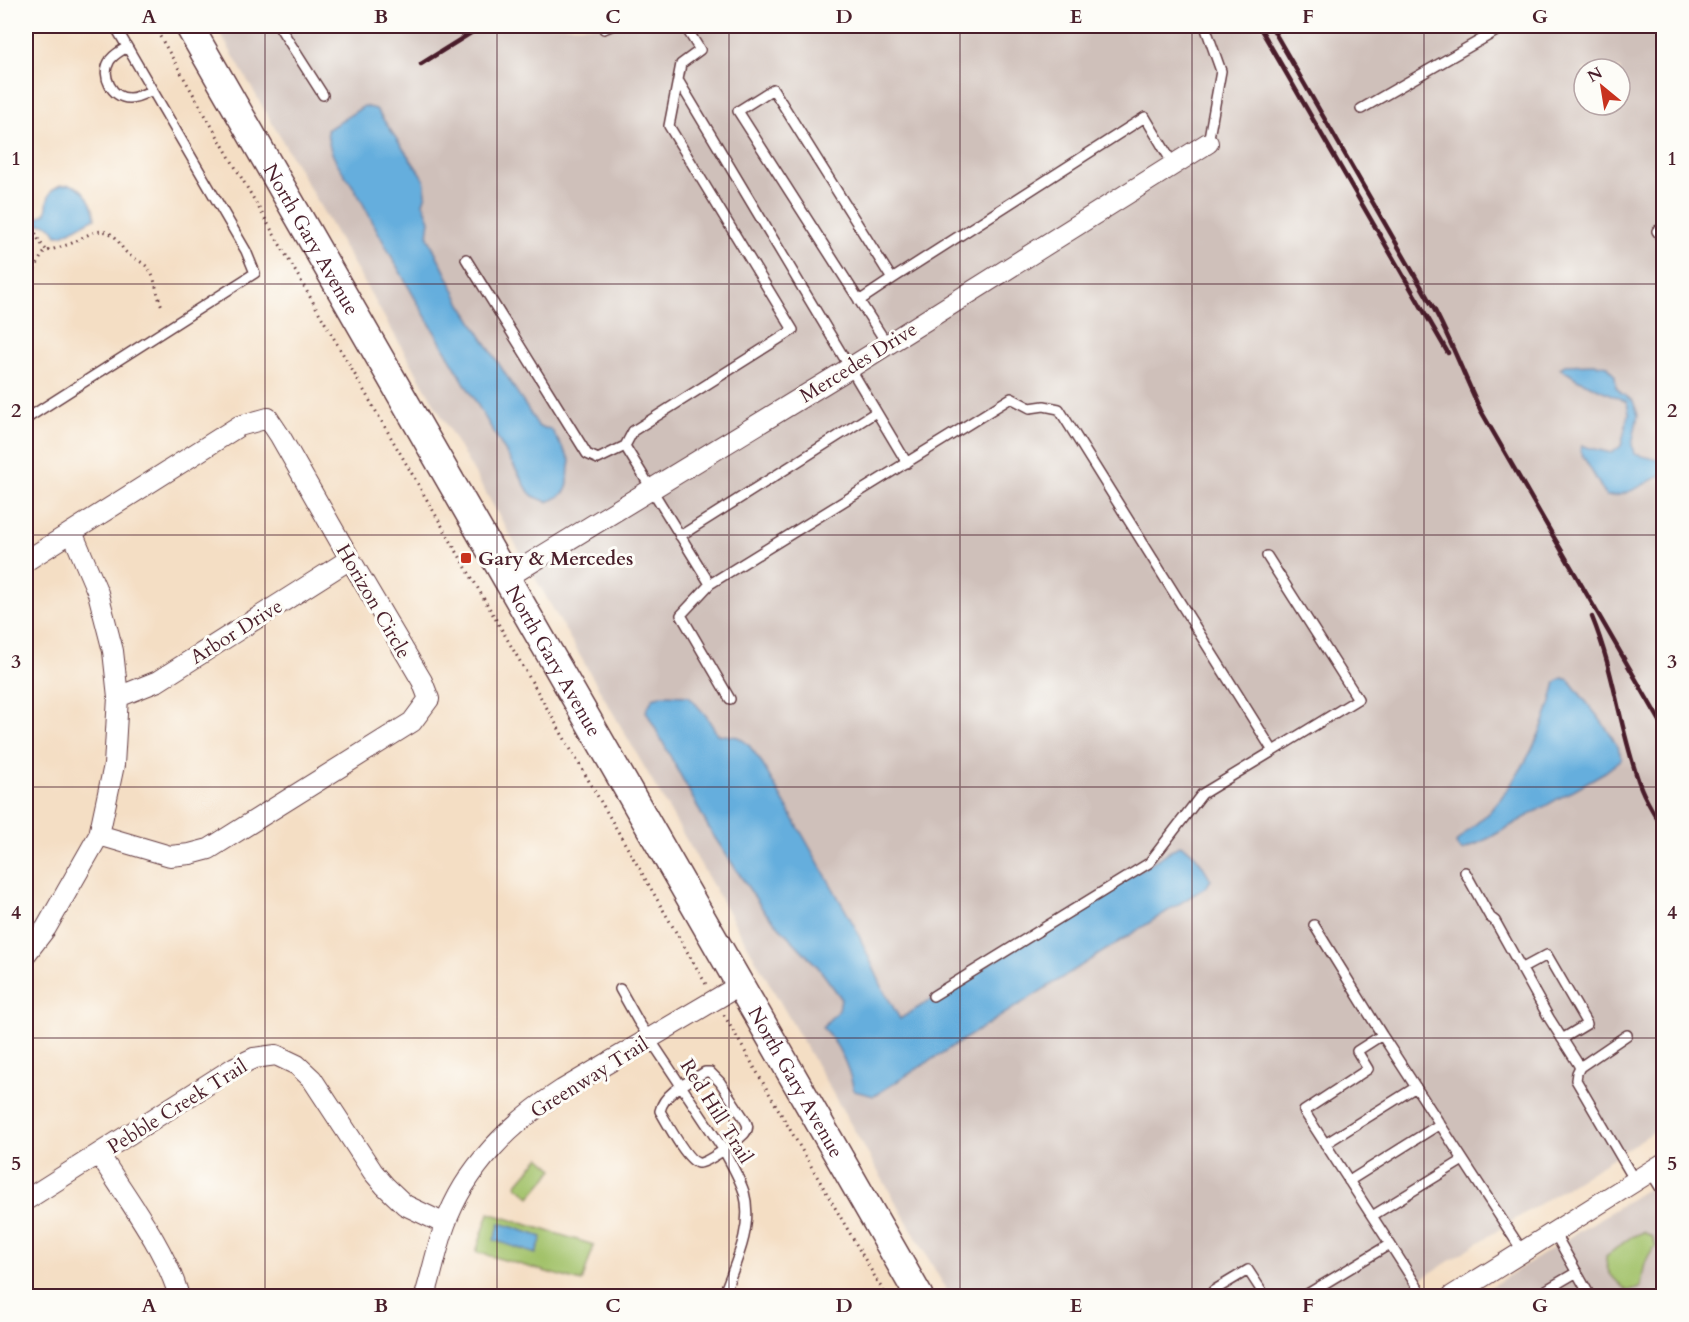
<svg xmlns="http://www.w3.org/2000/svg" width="1689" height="1322" font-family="Cardo,serif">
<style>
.industrial{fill:#cfc0ba;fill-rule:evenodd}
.green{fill:#a3c26b;stroke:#76704b;stroke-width:1.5}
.water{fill:#65aedd;stroke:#586684;stroke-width:1.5}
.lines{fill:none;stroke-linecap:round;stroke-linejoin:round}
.lane-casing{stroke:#643c42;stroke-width:12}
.street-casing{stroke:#643c42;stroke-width:22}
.secondary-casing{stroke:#643c42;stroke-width:30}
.path{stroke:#643c42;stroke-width:3;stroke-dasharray:1.5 4.5;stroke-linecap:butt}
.lane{stroke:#fff;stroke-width:9}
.street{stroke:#fff;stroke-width:20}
.secondary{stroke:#fff;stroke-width:27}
.rail{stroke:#4a1f2b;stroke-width:4.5}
.grid{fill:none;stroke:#4a1f2b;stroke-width:1.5;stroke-opacity:0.55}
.poi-dot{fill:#c8321e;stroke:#fdfcf7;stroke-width:2}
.labels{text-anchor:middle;stroke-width:6;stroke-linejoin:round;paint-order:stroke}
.street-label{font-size:20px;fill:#4a1f2b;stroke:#fdfcf7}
.poi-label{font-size:20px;font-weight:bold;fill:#4a1f2b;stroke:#fdfcf7;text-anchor:start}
.neatline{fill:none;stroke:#4a1f2b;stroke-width:2}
.grid-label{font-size:20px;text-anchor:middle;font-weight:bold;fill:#4a1f2b}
</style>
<rect width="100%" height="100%" fill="#fdfcf7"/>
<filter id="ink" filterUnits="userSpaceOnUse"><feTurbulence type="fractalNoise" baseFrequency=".0167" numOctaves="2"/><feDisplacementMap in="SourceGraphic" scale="12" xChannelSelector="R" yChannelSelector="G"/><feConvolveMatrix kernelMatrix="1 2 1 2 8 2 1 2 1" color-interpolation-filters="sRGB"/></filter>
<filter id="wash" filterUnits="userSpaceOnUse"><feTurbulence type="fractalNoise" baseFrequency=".008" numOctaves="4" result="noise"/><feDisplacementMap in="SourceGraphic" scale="24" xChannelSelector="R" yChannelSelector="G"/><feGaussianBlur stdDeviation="1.35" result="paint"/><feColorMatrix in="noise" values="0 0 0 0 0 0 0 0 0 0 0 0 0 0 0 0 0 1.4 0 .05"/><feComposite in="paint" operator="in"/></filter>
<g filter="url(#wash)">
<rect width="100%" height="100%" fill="#f4dec4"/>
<path class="industrial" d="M216 26H1663V1126L1394 1296H950ZM1584 69H1620V105H1584Z
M1663 1179V1296H1476Z"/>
<path class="green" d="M540 1157 554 1169 530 1197 516 1185Z
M489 1213 594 1245 582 1282 476 1252Z
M1644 1232 1652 1237 1656 1246C1644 1258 1643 1271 1641 1287L1627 1291C1615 1279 1605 1274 1606 1256L1631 1237Z"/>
<path class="water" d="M364 106 376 109 424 179 426 194 423 203 430 220 428 237 461 304 539 427 551 429 570 460C565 485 576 491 547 502L533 496 529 492C472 394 412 298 360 198 346 172 329 162 327 130Z
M61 185C65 185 69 184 72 185 85 188 94 206 95 218L62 235H57C55 232 53 228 50 226 43 220 31 227 26 232V223L36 219 46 213C48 200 47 190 61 185Z
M1594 364 1608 366 1615 376 1616 387 1621 393 1633 401 1638 415 1632 445 1634 454 1663 461V474C1647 482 1625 498 1606 496L1580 451 1582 446 1611 453 1621 446 1629 413 1627 402 1577 379 1560 368 1565 365Z
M1562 678 1569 680C1587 705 1613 730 1622 759L1605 772 1489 838 1462 851 1458 847 1456 843C1466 830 1480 822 1490 811 1522 775 1546 729 1556 682Z
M663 695 689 696 707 717 717 734 738 737 748 744 760 760 855 927 884 991 900 1019 1180 845C1197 853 1202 864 1211 880L1206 887 874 1096 854 1091C849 1068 839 1044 822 1027L839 1010 841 998 818 967 764 911 711 832 646 711 653 698Z
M500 1223 542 1237 536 1254 494 1240Z"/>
</g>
<g filter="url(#ink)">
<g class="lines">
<g class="lane-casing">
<path id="lane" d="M279 26 323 95
M685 26 700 50 681 64 669 126 793 330 633 431 625 446 710 584 1011 398 1030 408 1044 406 1059 409 1273 751 1358 699 1267 556
M1205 26 1221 71 1208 143
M604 29 611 26
M127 47C121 51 112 55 109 62 101 76 112 98 129 98 137 98 146 93 152 90
M678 80 907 463
M1361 109 1505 26
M1664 227 1657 231 1664 241
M466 259 587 454 598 459 625 446
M859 301 892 279
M887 344 738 111 773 89 892 279 1145 117 1173 164
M26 419 255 273 246 251 115 26
M680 536 876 412
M710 584 681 615 730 699
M1465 872 1490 917 1495 921 1549 1018 1580 1067
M1314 925 1382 1035
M1521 969 1547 955 1587 1024 1562 1039
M620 989 638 1021 723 1149C731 1163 739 1177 744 1192 754 1227 735 1264 723 1296
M933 996 1149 863 1202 794 1273 751
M1627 1035 1580 1067 1577 1073 1576 1080 1635 1181
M705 1072H710L720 1082 745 1120C748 1125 749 1128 745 1133 740 1139 705 1165 698 1163 687 1161 666 1121 660 1111 664 1092 690 1081 705 1072Z
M1325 1144 1416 1087
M1650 1171 1664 1194
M1349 1181 1440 1124
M1372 1216 1463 1160
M1554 1232 1590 1296
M1390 1244 1304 1111 1368 1069 1357 1051 1382 1035 1523 1252
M1217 1296 1213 1291 1248 1270 1265 1296
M1304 1296 1390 1244 1423 1296
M1536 1296 1577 1272
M1663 1296H1664"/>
</g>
<g class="street-casing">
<path id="street" d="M26 561 239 426 268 418 280 436 350 559 422 681 429 699 412 722 209 849 190 854 170 856 99 835
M506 578 850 368 1208 143
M118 697 158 681 350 559
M26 954 46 928 99 835 114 765 118 697 113 651 98 593 72 532
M99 1154C127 1199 164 1246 179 1296
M26 1200 235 1067 254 1058 276 1055 297 1065 312 1079 373 1172 385 1186 405 1205 445 1224
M425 1296C432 1273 437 1248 445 1225 465 1168 512 1122 562 1090L740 985
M1452 1296 1664 1163"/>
</g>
<g class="secondary-casing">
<g id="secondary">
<path id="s1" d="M189 26 919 1296"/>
</g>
</g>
<path class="path" d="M154 26 707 986
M26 211 39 241 47 251
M26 278C38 271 37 260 44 253 47 250 67 246 74 242 88 235 102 224 116 238 119 242 121 246 124 250 130 258 142 260 149 269 157 281 156 296 163 308
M724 1015 886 1296"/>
<use href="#lane" class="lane"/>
<use href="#street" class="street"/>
<use href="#secondary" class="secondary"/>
<path class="rail" d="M1259 26 1448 353
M1271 26 1433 307C1451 340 1464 376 1481 411L1664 728
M421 64 482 26
M1592 617C1615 673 1620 733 1641 788 1647 803 1656 816 1664 830"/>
</g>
</g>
<path class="grid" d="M265 26V1296M497 26V1296M729 26V1296M960 26V1296M1192 26V1296M1424 26V1296M26 284H1664M26 535H1664M26 787H1664M26 1038H1664"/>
<rect class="poi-dot" x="460" y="552" width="12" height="12" rx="3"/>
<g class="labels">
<g class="street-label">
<text dy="7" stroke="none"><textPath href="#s1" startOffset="246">North Gary Avenue</textPath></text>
<text transform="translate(858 362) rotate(-32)" y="7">Mercedes Drive</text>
<text transform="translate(374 601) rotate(60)" y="7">Horizon Circle</text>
<text transform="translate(236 631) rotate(-32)" y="7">Arbor Drive</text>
<text dy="7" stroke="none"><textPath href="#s1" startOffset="732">North Gary Avenue</textPath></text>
<text transform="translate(589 1077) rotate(-32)" y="7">Greenway Trail</text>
<text dy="7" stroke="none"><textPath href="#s1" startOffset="1218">North Gary Avenue</textPath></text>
<text transform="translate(177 1106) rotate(-32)" y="7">Pebble Creek Trail</text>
<text transform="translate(717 1111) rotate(58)" y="7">Red Hill Trail</text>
</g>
<g class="poi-label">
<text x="478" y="565">Gary &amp; Mercedes</text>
</g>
</g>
<rect width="1689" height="1322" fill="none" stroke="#fdfcf7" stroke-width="66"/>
<g transform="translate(1602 87) rotate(330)"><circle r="28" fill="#fdfcf7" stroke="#b5a4a5" stroke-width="1.5"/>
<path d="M0-4.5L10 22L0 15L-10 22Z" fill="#c8321e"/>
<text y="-9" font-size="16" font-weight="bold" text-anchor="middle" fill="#4a1f2b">N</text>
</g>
<rect x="33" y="33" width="1623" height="1256" class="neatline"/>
<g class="grid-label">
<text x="149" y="23">A</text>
<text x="381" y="23">B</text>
<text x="613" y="23">C</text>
<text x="844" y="23">D</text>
<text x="1076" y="23">E</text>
<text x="1308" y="23">F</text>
<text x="1540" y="23">G</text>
<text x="16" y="165">1</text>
<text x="1672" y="165">1</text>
<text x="16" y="417">2</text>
<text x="1672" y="417">2</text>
<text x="16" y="668">3</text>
<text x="1672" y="668">3</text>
<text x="16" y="919">4</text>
<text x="1672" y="919">4</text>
<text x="16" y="1170">5</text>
<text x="1672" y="1170">5</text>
<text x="149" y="1312">A</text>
<text x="381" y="1312">B</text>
<text x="613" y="1312">C</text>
<text x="844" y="1312">D</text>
<text x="1076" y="1312">E</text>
<text x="1308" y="1312">F</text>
<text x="1540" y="1312">G</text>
</g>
</svg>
